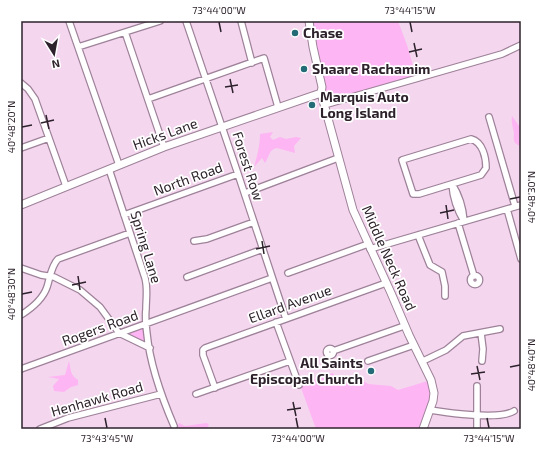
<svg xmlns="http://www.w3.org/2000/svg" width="542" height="450" font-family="'Exo 2',sans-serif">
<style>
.green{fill:#feb5f3}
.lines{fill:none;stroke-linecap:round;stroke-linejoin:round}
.minor-casing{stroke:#9e8299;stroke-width:8}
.major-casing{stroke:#9e8299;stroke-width:9}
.minor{stroke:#fff;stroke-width:5.5}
.major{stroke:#fff;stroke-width:7}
.ticks{fill:none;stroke:#2d222b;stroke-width:1.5}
.poi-dot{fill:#236c77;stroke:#fff;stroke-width:1.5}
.labels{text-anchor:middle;stroke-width:3.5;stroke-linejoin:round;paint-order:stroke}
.poi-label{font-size:14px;font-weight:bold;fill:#2d222b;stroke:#fff;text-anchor:start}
.street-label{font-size:14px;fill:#2d222b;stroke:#fff}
.neatline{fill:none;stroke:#2d222b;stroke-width:1.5}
.ticks-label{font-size:10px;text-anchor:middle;fill:#2d222b}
</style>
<rect width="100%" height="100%" fill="#f4d6ef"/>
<path class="green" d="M307 21H398L407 45 417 79 324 105Z
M512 116 519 126 521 119 519 141 521 142V145L520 146C512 143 514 139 514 133 513 127 511 123 512 116Z
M273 132 270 137 273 140 280 137 286 139 296 137 301 138 294 146 295 153 277 148C269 149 269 157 265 163L262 158 254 167C257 156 260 146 260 134Z
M146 325 148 347 121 334Z
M69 361C71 370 70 375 78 380V385L71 387 64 392 54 391 53 386 59 379 48 377 65 375Z
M333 373 339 384 357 377 368 384 391 386 398 390 431 380 433 387 423 429H316L300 385Z
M179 423 185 426 207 423 209 425 206 429H167L168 427H177Z"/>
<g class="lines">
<g class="minor-casing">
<path id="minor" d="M69 21 119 165
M186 21 238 174 286 319
M241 21 252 63
M125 32 164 147
M78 47 160 21
M21 83 28 89 35 99 66 186
M148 99 264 58 278 107
M324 105 502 54 521 45
M489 117 515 206
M471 139C483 142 486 158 486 168L481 175 419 194H413L402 160Z
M21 148 49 138
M109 169 145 278C148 289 146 298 146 309 145 317 146 326 147 334 150 365 162 398 174 426
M452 184C459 195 463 208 464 221 457 210 453 197 452 184Z
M245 193 338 158
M507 209 521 259
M124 215 238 174
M458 223 474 276
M418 235 430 265 442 272 445 286V296
M194 241 207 239 254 222
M370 249 521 205
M21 268 41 275 54 277 80 290 100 307 119 333 150 348
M288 273 368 244
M470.5 280a4.5 4.5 0 1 1 9 0a4.5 4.5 0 1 1-9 0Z
M187 277 263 249
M21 315C32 308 43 299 47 287 50 278 51 266 58 259L130 233
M276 322 299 385
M481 333 483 349 482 361
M326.5 352a3.5 3.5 0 1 1 7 0a3.5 3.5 0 1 1-7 0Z
M333 351 404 326
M368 361 414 345
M423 361 446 350 463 336 500 329
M21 369 272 278
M477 386V429
M215 388 203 355V350L205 348 386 283
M196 394 290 361
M430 410C449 413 500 420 514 411
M40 429 68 418 161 394"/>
</g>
<g class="major-casing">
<path id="major" d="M309 21 313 47 322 87 321 93 353 210 391 293 409 335 431 380 434 393 433 401 423 429
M21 205 164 147 321 93"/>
</g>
<use href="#minor" class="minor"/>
<use href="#major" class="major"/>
</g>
<path class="ticks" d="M219 22 221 32M410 22 412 32M414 43 417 57M409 52 422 49M230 79 233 93M225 87 238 85M46 115 49 129M41 123 54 120M22 127 32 125M510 199 520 197M446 205 448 219M440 213 454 210M262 241 264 254M256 249 270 246M78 276 80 290M72 285 86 282M22 294 32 292M477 366 480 380M510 367 520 365M471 374 485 372M293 402 296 416M287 410 301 408M105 418 107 428M296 418 298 428M487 418 489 428"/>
<g class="poi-dot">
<circle cx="295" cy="33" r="4"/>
<circle cx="304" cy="69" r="4"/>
<circle cx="312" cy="105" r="4"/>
<circle cx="371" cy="371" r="4"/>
</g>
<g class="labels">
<g class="poi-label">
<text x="303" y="38">Chase</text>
<text x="312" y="74">Shaare Rachamim</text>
<text x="320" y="102">Marquis Auto<tspan x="320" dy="16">Long Island</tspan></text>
<text x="363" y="368" text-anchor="end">All Saints<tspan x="363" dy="16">Episcopal Church</tspan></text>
</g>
<g class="street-label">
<text transform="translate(165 134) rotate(-20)" y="5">Hicks Lane</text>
<text transform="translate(248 166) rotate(72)" y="5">Forest Row</text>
<text transform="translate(188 179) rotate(-20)" y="5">North Road</text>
<text transform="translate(146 247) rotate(73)" y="5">Spring Lane</text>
<text transform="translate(389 258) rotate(66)" y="5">Middle Neck Road</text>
<text transform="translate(290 304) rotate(-20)" y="5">Ellard Avenue</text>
<text transform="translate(100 328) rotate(-20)" y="5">Rogers Road</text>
<text transform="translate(97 399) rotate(-16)" y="5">Henhawk Road</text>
</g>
</g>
<rect width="542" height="450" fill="none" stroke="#ffffff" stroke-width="44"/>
<g transform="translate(54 54) rotate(169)" stroke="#ffffff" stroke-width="3" paint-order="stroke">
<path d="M0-3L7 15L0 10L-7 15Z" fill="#2d222b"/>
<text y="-6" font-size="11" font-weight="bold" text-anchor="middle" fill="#2d222b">N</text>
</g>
<rect x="22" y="22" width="498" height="406" class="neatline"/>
<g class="ticks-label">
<text x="219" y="14">73°44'00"W</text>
<text x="410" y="14">73°44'15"W</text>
<text transform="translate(11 127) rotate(-90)" y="4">40°48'20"N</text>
<text transform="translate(531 197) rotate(-90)" y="4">40°48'30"N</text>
<text transform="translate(11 294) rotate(-90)" y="4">40°48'30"N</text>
<text transform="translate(531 365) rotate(-90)" y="4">40°48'40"N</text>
<text x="107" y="442">73°43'45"W</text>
<text x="298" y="442">73°44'00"W</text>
<text x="489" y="442">73°44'15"W</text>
</g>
</svg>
